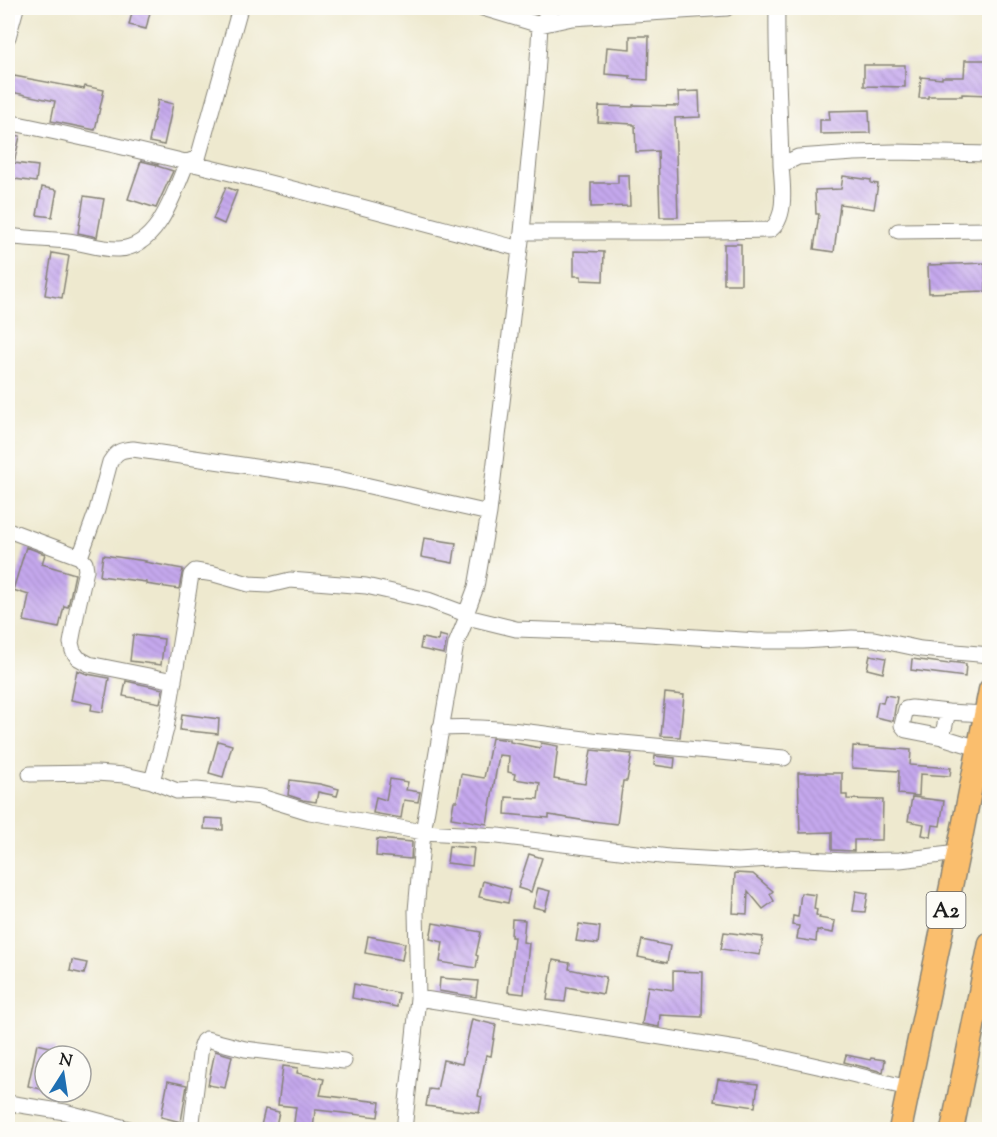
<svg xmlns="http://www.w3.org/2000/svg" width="997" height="1137" font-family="'Sorts Mill Goudy',serif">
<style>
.building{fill:url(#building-back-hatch)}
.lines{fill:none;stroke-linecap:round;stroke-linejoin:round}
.minor-casing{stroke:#858276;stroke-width:17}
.highway-casing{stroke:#858276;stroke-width:25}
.minor{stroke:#fff;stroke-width:15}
.highway{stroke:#fabe6d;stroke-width:22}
.labels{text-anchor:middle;stroke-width:6;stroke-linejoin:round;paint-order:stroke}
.shield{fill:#fdfcf7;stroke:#605f5e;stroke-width:1.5}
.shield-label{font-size:21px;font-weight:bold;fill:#1c1c1c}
</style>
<defs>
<pattern id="building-back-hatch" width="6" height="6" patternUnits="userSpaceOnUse" patternTransform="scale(1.5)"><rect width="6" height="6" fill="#c5a8ed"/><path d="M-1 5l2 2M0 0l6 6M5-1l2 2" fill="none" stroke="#a990cb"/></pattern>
</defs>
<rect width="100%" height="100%" fill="#fdfcf7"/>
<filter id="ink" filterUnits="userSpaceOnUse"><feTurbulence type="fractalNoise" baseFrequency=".0167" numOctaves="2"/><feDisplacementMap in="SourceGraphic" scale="12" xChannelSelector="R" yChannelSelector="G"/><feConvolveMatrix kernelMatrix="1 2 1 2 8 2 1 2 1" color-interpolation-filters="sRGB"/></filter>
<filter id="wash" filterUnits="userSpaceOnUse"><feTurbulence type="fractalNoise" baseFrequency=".008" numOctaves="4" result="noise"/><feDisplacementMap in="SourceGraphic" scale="24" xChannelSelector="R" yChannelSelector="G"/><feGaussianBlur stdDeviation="1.35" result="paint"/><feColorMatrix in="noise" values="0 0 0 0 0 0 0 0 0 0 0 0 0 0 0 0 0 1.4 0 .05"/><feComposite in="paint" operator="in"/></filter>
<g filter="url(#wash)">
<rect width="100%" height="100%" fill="#eee9cf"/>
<g id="blocks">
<path class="building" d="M133 8H151L146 29 129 25Z
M630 36H649L648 80 630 79V76L605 74 607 47 630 49Z
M965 60H990V95L962 94V96H928V98H919L921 77 942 79V77H964Z
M864 65H905V87L864 86Z
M14 76 84 89 85 86 104 90 95 130 51 121 55 101 11 92Z
M699 91 700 117 675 118 678 217H660L658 151 636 152 635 125H633V124L598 122 599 106 633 107V105L679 106 678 92Z
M158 100 173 104 164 145 149 142Z
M869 110 870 133 820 134V120H830L829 111Z
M8 134 20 136 14 163 38 166 36 182 8 178Z
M141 161 158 165 157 166 173 171 156 208 128 199Z
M618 175H629L630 206 591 207V183H618Z
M843 176 871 180V183L878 184 874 209 840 204 834 252 814 249 819 214H816L815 190 841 189Z
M42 187 57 190 52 217 37 215Z
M226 187 237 191 224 224 213 219Z
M84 196 104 199 97 237 78 233Z
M724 244H741V284H724Z
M574 251 604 252 603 281 581 280V276H574Z
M52 253 69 256 62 298 45 295Z
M985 263 986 291 929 293 928 265Z
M424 538 456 543 453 563 421 557Z
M26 547 45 554 42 564 75 574 68 607 64 606 59 628 24 621 29 595 13 590Z
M103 555 146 561 145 562 183 569 179 589 146 584V582L100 576Z
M133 635 164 639 161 665 130 661Z
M439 635 447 637 444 654 420 649 422 638 438 641Z
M870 655 886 658 883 673 867 669Z
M912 659 949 664 950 662 966 664 965 677 911 670Z
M77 670 87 674 109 678 103 712 91 710 92 704 71 700Z
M126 681 163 689 160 703 123 696Z
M665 693 684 695 680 737 661 736Z
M885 695 897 697 893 721 875 717 878 702 883 703Z
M182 714 219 719 218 734 180 730Z
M492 738 510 740V742L540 748 541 743 558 746 554 779 585 784 591 750 632 754 627 781H623L617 824 593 821V822L549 815V818L505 814 506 797 538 799 540 783 514 779 515 774 508 772 509 756 499 755 487 824 451 818 454 801H457L461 774 484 778Z
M218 741 232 745 223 777 209 773Z
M853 746 911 750 910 765 951 768 950 776 920 774 919 796 898 794 899 771 852 768Z
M655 756 675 758 674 768 654 765Z
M798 773H842V795H847V799L883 800 882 840H854V851L832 850V832L800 833Z
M390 779 408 782 406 790 420 792 418 802 404 800 401 818 373 813 376 797 386 800Z
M290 780 320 784 339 789 337 796 318 792 316 802 303 800 288 795Z
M912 797 944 801 940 826 933 825 931 837 922 835 924 824 908 821Z
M205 818 223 819V830L204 829Z
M377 839 412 842 411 859 376 856Z
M449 846 474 848 472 866 447 863Z
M529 854 542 858 531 892 518 888Z
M735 873 753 874 773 891 770 894 774 901 763 909 748 891 747 914 733 913Z
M483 881 511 889 508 903 479 897Z
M538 888 550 891 545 910 533 907Z
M856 891 868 893 865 912 853 911Z
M801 893 816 895 814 909 817 910 816 915 820 916 819 918 835 921 833 933 817 930 816 942 797 939 799 926 792 925 793 916 798 917Z
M512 919 525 920 523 942 529 943 524 994 508 992 514 937H511Z
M433 923 481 932 476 955 478 956 476 968 440 962 443 942 430 939Z
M579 924 600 927 598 944 576 941Z
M724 932 763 937 760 955 721 949Z
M368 936 405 943 402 960 365 953Z
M642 940 670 946 667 963 638 957Z
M72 960 87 963 84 974 70 971Z
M553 960 570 963 569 969 606 977 603 994 567 987 565 1002 547 1000Z
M673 971 703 972 702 1017 660 1015 659 1027 642 1024 648 986 673 990Z
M440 978 478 981 476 997 439 991Z
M354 984 399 993 397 1007 352 998Z
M472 1019 496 1025 491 1056 486 1055 478 1096 482 1097 479 1113 426 1106 429 1089 437 1090 443 1060 462 1064Z
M37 1044 55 1048 54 1056H45V1090L28 1086Z
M215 1051 232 1056 225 1088 208 1085Z
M846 1055 870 1060 871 1058 885 1060 883 1072 844 1062Z
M283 1066 298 1068 297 1073 324 1079 320 1095 380 1102 378 1117 317 1110H315L313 1130H293L296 1107 278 1105Z
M718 1079 758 1084 755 1107 714 1101Z
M168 1081 187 1085 181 1122 161 1117Z
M265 1109 279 1112 275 1130H260Z"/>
</g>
</g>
<g filter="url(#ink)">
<use href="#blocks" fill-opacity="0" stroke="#858276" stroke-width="1.5"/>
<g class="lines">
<g class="minor-casing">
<path id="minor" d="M483 8 540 25 572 18 727 8
M777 8C776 60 780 112 781 165
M8 37 16 8
M8 122C180 157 350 204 520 249
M898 231 990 230
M522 232H664L770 230C788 218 782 183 781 165L798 157 854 153 894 152 990 154
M8 236C28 239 48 239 68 241 85 243 102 250 119 249 159 247 174 192 187 162L198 158 240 8
M8 530 80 557 85 563 86 570 78 606 71 643 73 651 78 658 89 664 174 681
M80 557 97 510 110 462C117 451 121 450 133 449L343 480 489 513
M467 617 516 629 633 633 758 641H803L852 638 874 639 921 649 990 655
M440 728C495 725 547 735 601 741 662 747 723 752 784 758
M942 737 906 730 902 725 906 709 912 708 948 712
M978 748 942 737 948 712 985 714
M30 774 96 773 125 775 152 781 177 791 197 790 261 797 310 812 423 832 498 836 669 857 738 861 786 858 845 861 900 860 958 853
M152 781 166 729 191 575 195 571 214 574 249 584 269 585 290 580 366 586 428 600 466 614
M418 998 755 1052 831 1069 908 1088
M8 1103 65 1112 133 1130
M191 1130 201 1046 203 1041 206 1039 245 1049 344 1061
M404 1130 418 998 416 911 423 832 456 644 467 617 466 614 476 587 489 513 522 232 537 77 540 25 552 8"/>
</g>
<g class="highway-casing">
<path id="highway" d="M900 1130 958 853 990 690
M952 1130 990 943"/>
</g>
<use href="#minor" class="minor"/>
<use href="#highway" class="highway"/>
</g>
</g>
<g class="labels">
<rect class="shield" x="926.5" y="892" width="39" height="36" rx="4.5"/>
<g class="shield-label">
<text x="946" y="917">A2</text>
</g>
</g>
<rect width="997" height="1137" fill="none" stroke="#fdfcf7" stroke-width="30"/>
<g transform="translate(63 1074) rotate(12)"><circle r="28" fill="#fdfcf7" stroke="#a3a29f" stroke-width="1.5"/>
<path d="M0-4.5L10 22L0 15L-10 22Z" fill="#1f6fb2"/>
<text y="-9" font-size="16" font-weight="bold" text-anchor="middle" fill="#1c1c1c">N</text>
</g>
</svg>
